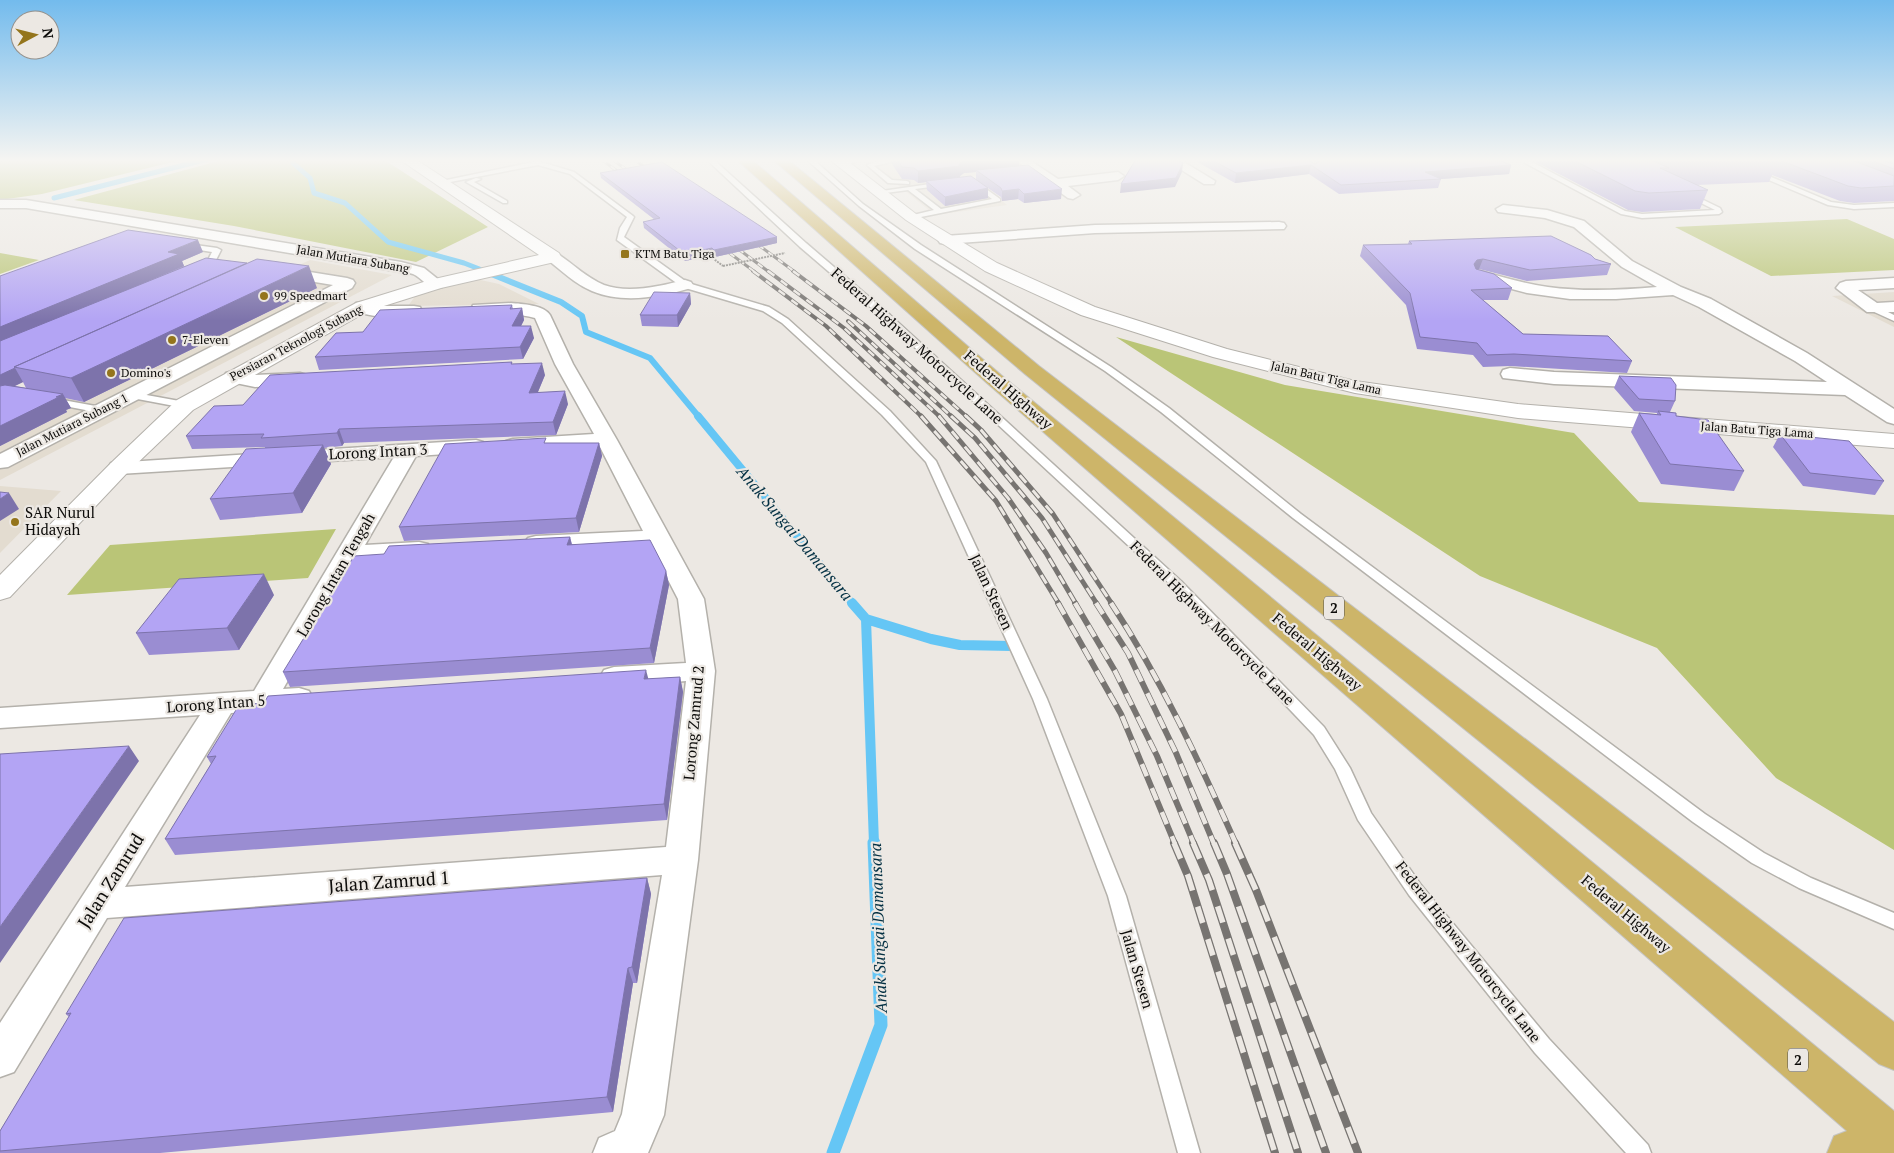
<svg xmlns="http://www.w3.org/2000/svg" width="1894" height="1153" font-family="'PT Serif',serif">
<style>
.built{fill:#e3dcd0}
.green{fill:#bac577}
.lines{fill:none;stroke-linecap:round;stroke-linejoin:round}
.stream-far4{stroke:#65c6f5;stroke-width:5}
.stream-far3{stroke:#65c6f5;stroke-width:6}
.stream-far2{stroke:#65c6f5;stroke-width:8}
.stream-far1{stroke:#65c6f5;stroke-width:10}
.stream{stroke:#65c6f5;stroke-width:13}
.lane-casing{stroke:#b4b1ab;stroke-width:3}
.street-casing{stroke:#b4b1ab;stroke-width:3}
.secondary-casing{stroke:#b4b1ab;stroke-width:2}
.highway-casing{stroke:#c5c5c4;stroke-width:2}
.path{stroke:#817f7b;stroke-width:2;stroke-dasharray:2 1;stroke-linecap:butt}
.lane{fill:#fff;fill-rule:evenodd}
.street{fill:#fff;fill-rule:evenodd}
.secondary{fill:#fff;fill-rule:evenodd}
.highway{fill:#cdb569;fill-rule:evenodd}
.rail-far4-casing{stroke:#777471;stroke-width:3}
.rail-far3-casing{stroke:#777471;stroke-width:4}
.rail-far2-casing{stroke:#777471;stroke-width:5}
.rail-far1-casing{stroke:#777471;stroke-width:6}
.rail-casing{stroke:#777471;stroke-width:8}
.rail-far4{stroke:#ece8e3;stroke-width:2;stroke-dasharray:6;stroke-linecap:butt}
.rail-far3{stroke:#ece8e3;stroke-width:2.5;stroke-dasharray:8;stroke-linecap:butt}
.rail-far2{stroke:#ece8e3;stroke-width:3;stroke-dasharray:10;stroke-linecap:butt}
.rail-far1{stroke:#ece8e3;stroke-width:4.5;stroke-dasharray:13;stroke-linecap:butt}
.rail{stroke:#ece8e3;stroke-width:5.5;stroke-dasharray:17;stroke-linecap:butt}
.path-bridge{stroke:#817f7b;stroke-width:2;stroke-dasharray:2 1;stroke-linecap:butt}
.wall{fill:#9a8dd2;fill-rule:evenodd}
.shaded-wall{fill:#7d73ab}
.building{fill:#b3a4f4;stroke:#7d73ab}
.poi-dot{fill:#94751c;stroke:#ece8e3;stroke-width:2}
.labels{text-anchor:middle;stroke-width:4.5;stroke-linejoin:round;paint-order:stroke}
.far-poi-label{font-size:12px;fill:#0d0c0a;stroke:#ece8e3;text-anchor:start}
.far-street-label{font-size:12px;fill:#0d0c0a;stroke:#ece8e3}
.shield{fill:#ece8e3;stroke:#504e4b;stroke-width:1}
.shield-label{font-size:14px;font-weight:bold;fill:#0d0c0a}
.street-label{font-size:15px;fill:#0d0c0a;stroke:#ece8e3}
.poi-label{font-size:15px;fill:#0d0c0a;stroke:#ece8e3;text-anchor:start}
.water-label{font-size:16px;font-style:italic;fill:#033043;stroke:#ece8e3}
.near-street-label{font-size:18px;fill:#0d0c0a;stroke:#ece8e3}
</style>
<rect width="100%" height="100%" fill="#ece8e3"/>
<path class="built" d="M911 159H1015L1030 170 972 176 1007 205 935 215 874 166 884 162Z
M310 260 392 275 0 480V404Z
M476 279 499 284 539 304 408 306 416 295 428 290Z
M1894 292V327L1832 296Z
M0 486 61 491 0 553Z"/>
<path class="green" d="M0 159H185L42 194 0 200Z
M226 159H383L488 227 416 262 234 226 74 200Z
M1847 219 1894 239V270L1771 276 1675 227Z
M0 253 39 260 0 274Z
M1116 337 1285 385 1574 433 1639 502 1894 515V850L1776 778 1657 648 1480 576Z
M336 529 308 578 67 595 110 545Z"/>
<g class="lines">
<path class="stream-far4" d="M292 159 293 163 310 178 314 193 345 203 388 242 464 263 487 272
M54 198 208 159"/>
<path class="stream-far3" d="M484 271 561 302 582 316 586 332 650 358 699 417"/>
<path class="stream-far2" d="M698 416 853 604"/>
<path class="stream-far1" d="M852 603 866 619 874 844
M866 619 931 639 960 645 1011 646"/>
<path class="stream" d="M833 1153 881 1025 874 843"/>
<g class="lane-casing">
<path id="lane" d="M706 159H713L806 243 890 315 1181 581 1324 727 1350 768 1371 813 1421 885 1549 1039 1648 1145 1651 1153H1626L1535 1053 1409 895 1358 820 1335 769 1314 735 1173 587 884 319 800 247Z
M806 159H813L863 204 921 245 1111 367 1169 408 1301 514 1705 814 1764 853 1811 878 1894 913V929L1799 888 1752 863 1693 822 1293 518 1161 412 1105 371 915 249 859 206Z
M883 159H904L874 166 892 180 907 181 909 182V184L888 183 867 165Z
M1525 159H1538L1530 161 1625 211 1642 214 1715 210 1685 195 1684 194 1687 192 1720 208 1722 212 1719 214 1642 218 1621 214 1525 163Z
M1719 159H1728L1831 202 1854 205 1894 203V207L1854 209 1828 205Z
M538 161 574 172 633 216 634 217 624 237 688 283 769 307 788 319 890 411 936 461 1047 699 1126 896 1200 1153H1178L1108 896 1033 699 926 462 882 415 782 323 763 311 682 287 617 240 620 228 627 217 570 174 538 165 440 184 437 182Z
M476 178 481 179 474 182 507 201V203H503L466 182Z
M975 181 1000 199V201L911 219 909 218V216L934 210 908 190 878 194 875 192 944 182 946 183V185L915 189 941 209 992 199 973 184 972 183Z
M181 243 217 248 221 250 215 262 211 264 207 262 212 252 181 247Z
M1870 306H1876L1894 315V321L1870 310Z
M130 392 185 402 190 405 185 408 127 397V393Z
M52 398 101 407 106 410 101 413 49 403V399Z"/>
</g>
<g class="street-casing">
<path id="street" d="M833 159H859C854 165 841 164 834 163Z
M1014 159H1028L1058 179 1118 172 1124 176 1118 180 1068 186 1080 195 1073 199 1068 198Z
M1164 159H1179L1215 181 1214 184H1204Z
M0 200H26L401 262 424 268 444 284 442 287C428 291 424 279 413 274 410 273 405 272 401 272L26 208H0Z
M1503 205 1547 210 1584 221 1632 261 1681 287 1711 299 1807 353 1894 409V424L1887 422 1845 395 1554 384 1503 378 1501 374 1503 370 1510 368 1554 372 1827 382 1795 361 1699 307 1673 295 1616 299H1570L1527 293 1474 279 1472 276 1474 273 1480 271C1503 277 1525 284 1548 287 1584 292 1621 290 1657 287L1622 267 1574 227 1545 218 1498 212 1496 209Z
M1279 222 1284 223 1286 226 1284 229 1095 233 945 244 940 243 938 240 940 237 945 236 1095 225Z
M553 252 558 254C573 264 587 278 604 285 629 294 660 286 685 280L691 282 693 285 691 288C660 297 623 304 592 291 575 284 562 271 548 260L545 257 548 254Z
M279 267 347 278 353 280 355 283 352 288 8 467 0 468V454L333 285 273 275 271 272 273 269Z
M1894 278V288L1858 290 1877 303 1894 302V312H1867L1836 288 1840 283 1846 281Z
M362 302 377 306H414L420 307 422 311 420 315 414 316C400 316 362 320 354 307L356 303Z
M511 303C522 304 544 305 550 315L573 364 617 440 704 599 715 671 698 860 664 1115 648 1153H593L599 1138 615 1131 622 1114 662 875 107 918 14 1072 0 1077V1023L200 715 0 728V708L254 691 394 457 119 474 111 473 108 468 111 463 476 440 483 442 486 446 483 450 476 452 416 456 365 545 419 542 428 544 431 549 428 554 419 556 357 560 283 689 299 688 309 691 313 698 309 705 299 708 231 713 125 887 666 847 686 681 614 687 604 684 600 677 604 670 614 667 686 663 678 599 650 545 536 550 528 548 524 543 528 538 536 536 643 531 600 447 513 451 506 449 503 445 506 441 513 439 594 434 555 364 535 318C514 311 493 318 473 313L471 309 473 305Z
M233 371 255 375 300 373 307 375 309 379 307 383 300 385 255 387 226 381 224 377 226 373Z"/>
</g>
<g class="secondary-casing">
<path id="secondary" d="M399 159H415L559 253 561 257 559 261 441 288 368 311 193 410 127 473 10 597 0 600V575L111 463 177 400 356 303 430 280 539 255Z
M829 159H845L916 214 997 263 1095 307 1227 349 1355 381 1518 404 1894 434V448L1518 418 1355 393 1213 357 1081 315 985 271 906 220Z"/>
</g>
<g class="highway-casing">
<path id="highway" d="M736 159H751L1001 375 1894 1111V1153H1827L1834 1136 1847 1131 987 383Z
M772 159H787L1039 366 1894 1022V1070L1879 1064 1025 374Z"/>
</g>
<path class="path" d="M710 256 723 266"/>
<use href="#lane" class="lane"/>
<use href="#street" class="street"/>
<use href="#secondary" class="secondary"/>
<use href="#highway" class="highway"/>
<g class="rail-far4-casing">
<path id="rail-far4" d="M601 159 617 171
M612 159 635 176
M633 159 654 173
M749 238 795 272
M729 242 769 272
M720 246 755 272"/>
</g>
<g class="rail-far3-casing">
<path id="rail-far3" d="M753 271 826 326 922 417
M768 271 844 328 940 417
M793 271 866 326 967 417
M848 321 952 417"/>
</g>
<g class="rail-far2-casing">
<path id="rail-far2" d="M921 416 996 501 1059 604
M939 416 1008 498 1046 553 1076 604
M951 416 975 438 1042 518 1097 604
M966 416 981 430 1053 514 1112 604"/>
</g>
<g class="rail-far1-casing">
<path id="rail-far1" d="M1058 603 1121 714 1175 844
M1075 603 1115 671 1157 756 1194 844
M1096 603 1128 653 1176 753 1214 844
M1111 603C1161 679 1199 761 1236 844"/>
</g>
<g class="rail-casing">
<path id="rail" d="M1174 843 1188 876 1275 1153
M1193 843 1209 880 1298 1153
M1214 843 1227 874 1326 1153
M1235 843 1256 890 1358 1153"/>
</g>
<use href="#rail-far4" class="rail-far4"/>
<use href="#rail-far3" class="rail-far3"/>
<use href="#rail-far2" class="rail-far2"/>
<use href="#rail-far1" class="rail-far1"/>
<use href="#rail" class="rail"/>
<path class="path-bridge" d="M723 266 785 253"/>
</g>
<path class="wall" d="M891 159H1019V166L1061 199 1024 203 1018 199 1002 201 1001 197 976 180 988 188V198L945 206 927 190 926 182 918 183 914 180 902 179 892 164ZM976 172V180L960 177V176L964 173Z
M1192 159H1306L1315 164 1316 163 1310 159H1496L1511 165 1509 174 1441 179 1438 188 1339 194 1309 174 1235 183Z
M1537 159H1894V201L1854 203 1840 201 1772 175 1769 182 1696 185 1708 190 1700 209 1642 212 1628 210 1536 162Z
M600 173 777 237V243L715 257 713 255 685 261 644 228 643 222 655 220 601 178Z
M1409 241 1595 259 1611 264 1607 275 1527 281 1479 269 1478 270 1512 288 1508 300H1483L1523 334 1632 361 1627 373 1510 366 1483 367 1473 355 1417 349 1406 305 1360 256 1363 245 1408 244Z
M203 252 182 261 184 266 317 288 84 402 65 398 71 408 66 410 67 412 0 446V276ZM23 382 26 388 15 386Z
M690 293 691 304 678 327 642 326 640 315Z
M512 305 513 309 522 308 524 320 521 326 534 338 523 359 319 370 315 357 363 332Z
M512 362V364L545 375 538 392 568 404 556 435 344 443 342 446 324 448 331 464 302 513 220 520 210 499 265 448V447L192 449 186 436 243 405Z
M1619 376 1675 401 1670 412 1744 471 1734 491 1661 484 1631 432 1639 413 1657 415V413L1634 411 1614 388Z
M1780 434 1884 481 1875 495 1803 486 1773 447Z
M547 443H599L602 456 579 532 404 541 399 527Z
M570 537 572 544 666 571 669 585 654 663 290 687 283 672 384 554Z
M274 595 239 650 149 655 136 633Z
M680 677 683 692 667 820 175 855 165 839 211 764 207 757 648 679Z
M647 878 651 894 637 983H633L613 1112 160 1153H0V1131L69 1017 66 1014Z"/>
<path class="shaded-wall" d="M986 159H1019V168L976 170V172L964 173 960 176V179L926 181 927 182 918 183V171L959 164 964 161Z
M1183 163 1182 172 1175 187 1120 193 1121 184Z
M1311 165 1309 174 1235 183 1236 173Z
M1511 165 1509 174 1441 179 1425 172Z
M988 188V198L945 206V197Z
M1019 189 1018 199 1002 201V191Z
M1062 189 1061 199 1024 203V194Z
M777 237V243L715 257 714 250Z
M198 240 203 252 182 261 184 266 0 344V327L168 252Z
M712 248 713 255 685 261 684 254Z
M1483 259 1479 269 1473 271 1474 264 1477 260Z
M309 266 317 288 84 402 71 378Z
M690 293 691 304 678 327 677 315Z
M522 308 524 320 515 338 512 326Z
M531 326 534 338 523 359 520 347Z
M542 363 545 375 532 406 529 393Z
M15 368 23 382 0 393V375Z
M565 391 568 404 556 435 553 422Z
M63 394 71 408 66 410 67 412 0 446V426Z
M339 429 344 443 342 446 337 433Z
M599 443 602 456 579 532 576 518Z
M323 445 331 464 302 513 293 493Z
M9 493 19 509 0 521V499Z
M570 537 573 551 567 545Z
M666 571 669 585 654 663 650 648Z
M264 574 274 595 239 650 227 628Z
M646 670 650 685 644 679Z
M680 677 683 692 667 820 664 804Z
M129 746 139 761 0 963V927Z
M647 878 651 894 637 983 632 967Z
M628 968 633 983 613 1112 607 1097Z"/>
<path class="building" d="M897 159H986L964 161 959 164 960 166 918 171 914 168 902 167Z
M1136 159H1176L1183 163 1176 178 1121 184Z
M1210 159H1306L1315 164 1323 159H1496L1511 165 1425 172 1441 179 1341 185 1311 165 1236 173Z
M1571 159H1649L1669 168H1660L1708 190 1649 193 1635 191Z
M1684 159H1732L1688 161Z
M1779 159H1849L1894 176V186L1861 188 1848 186 1779 160Z
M1868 159H1880L1894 164V169Z
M662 162 777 237 714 250 712 248 684 254 643 222 660 218 600 173Z
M1028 165 1062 189 1024 194 1019 189 1002 191 1001 188 976 170Z
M971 176 988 188 945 197 926 181Z
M128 230 198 240 168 252 179 254 0 327V276Z
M1551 236 1591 255 1595 259 1611 264 1530 270 1483 259 1477 260 1474 264 1476 269 1494 274 1512 288 1471 290 1523 334 1608 336 1632 361 1514 354 1487 355 1477 343 1420 337 1410 293 1363 245 1412 244 1409 241Z
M206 258 247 263 14 367 15 368 0 375V341Z
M257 259 309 266 71 378 14 367Z
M654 292 690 293 677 315H640Z
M512 305 510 309 522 308 512 326H531L520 347 315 357 336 333 363 332 380 310Z
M512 362 511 364 542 363 529 393 565 391 553 422 339 429 337 433 261 438 264 434 186 436 214 406 243 405 270 375Z
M1619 376 1671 378 1676 385 1675 401 1639 399Z
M5 385 63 394 56 397H59L0 426V386Z
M1658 411 1676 413V416L1708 420 1744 471 1670 464 1639 413 1661 415Z
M1780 434 1849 441 1884 481 1810 473Z
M546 438 544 443H599L576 518 399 527 445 444Z
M323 445 293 493 210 499 246 449Z
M0 492 9 493 0 499Z
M570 537 567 545 650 540 666 571 650 648 283 672 354 556 384 554 389 546Z
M264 574 227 628 136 633 179 579Z
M646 670 644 679 680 677 664 804 165 839 216 756 207 757 239 705 264 703 268 696Z
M129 746 0 927V754Z
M647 878 632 967 628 968 607 1097 0 1151V1131L71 1013 66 1014 124 918Z"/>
<linearGradient id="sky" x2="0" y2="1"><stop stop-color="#73bbed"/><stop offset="0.5" stop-color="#f6f5f2"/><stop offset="1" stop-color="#f6f5f2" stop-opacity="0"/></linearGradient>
<rect width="1894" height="321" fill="url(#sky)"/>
<g class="poi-dot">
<rect x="620" y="249" width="10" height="10" rx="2.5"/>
<circle cx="264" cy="296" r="5"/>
<circle cx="172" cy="340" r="5"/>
<circle cx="111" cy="373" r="5"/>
<circle cx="15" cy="522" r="5"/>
</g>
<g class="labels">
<g class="far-poi-label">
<text x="635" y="258">KTM Batu Tiga</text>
<text x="274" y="300">99 Speedmart</text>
<text x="182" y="344">7-Eleven</text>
<text x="121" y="377">Domino's</text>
</g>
<g class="far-street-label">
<text transform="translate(353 259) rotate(10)" y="4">Jalan Mutiara Subang</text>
<text transform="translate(296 343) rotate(-28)" y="4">Persiaran Teknologi Subang</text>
<text transform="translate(1326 378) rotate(13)" y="4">Jalan Batu Tiga Lama</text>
<text transform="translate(72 425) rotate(-27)" y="4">Jalan Mutiara Subang 1</text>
<text transform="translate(1757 430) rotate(4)" y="4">Jalan Batu Tiga Lama</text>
</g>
<g class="shield">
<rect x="1324" y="596.5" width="20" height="23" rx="4"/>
<rect x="1788" y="1048.5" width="20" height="23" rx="4"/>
</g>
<g class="shield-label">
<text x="1334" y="613">2</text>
<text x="1798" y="1065">2</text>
</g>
<g class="street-label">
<text transform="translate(917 346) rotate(42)" y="5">Federal Highway Motorcycle Lane</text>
<text transform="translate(1008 390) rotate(41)" y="5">Federal Highway</text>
<text transform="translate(378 452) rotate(-3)" y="5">Lorong Intan 3</text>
<text transform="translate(336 575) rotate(-60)" y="5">Lorong Intan Tengah</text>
<text transform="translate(991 592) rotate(65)" y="5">Jalan Stesen</text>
<text transform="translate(1212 623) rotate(45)" y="5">Federal Highway Motorcycle Lane</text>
<text transform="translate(1317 652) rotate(40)" y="5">Federal Highway</text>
<text transform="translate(216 704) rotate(-4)" y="5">Lorong Intan 5</text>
<text transform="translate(694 723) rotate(-85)" y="5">Lorong Zamrud 2</text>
<text transform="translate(1626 914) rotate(40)" y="5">Federal Highway</text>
<text transform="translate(1468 952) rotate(52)" y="5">Federal Highway Motorcycle Lane</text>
<text transform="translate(1137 969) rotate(74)" y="5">Jalan Stesen</text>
</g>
<g class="poi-label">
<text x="25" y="518">SAR Nurul<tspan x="25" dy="17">Hidayah</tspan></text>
</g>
<g class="water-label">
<text transform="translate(795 533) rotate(50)" y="6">Anak Sungai Damansara</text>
<text transform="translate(878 928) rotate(-92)" y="6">Anak Sungai Damansara</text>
</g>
<g class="near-street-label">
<text transform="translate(111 881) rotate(-58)" y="6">Jalan Zamrud</text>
<text transform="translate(389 882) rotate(-4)" y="6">Jalan Zamrud 1</text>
</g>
</g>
<g transform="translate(35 35) rotate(83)"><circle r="24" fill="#ece8e3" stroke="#93908c"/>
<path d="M0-4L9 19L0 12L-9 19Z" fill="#94751c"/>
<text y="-8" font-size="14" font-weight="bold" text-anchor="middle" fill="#0d0c0a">N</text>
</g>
</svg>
